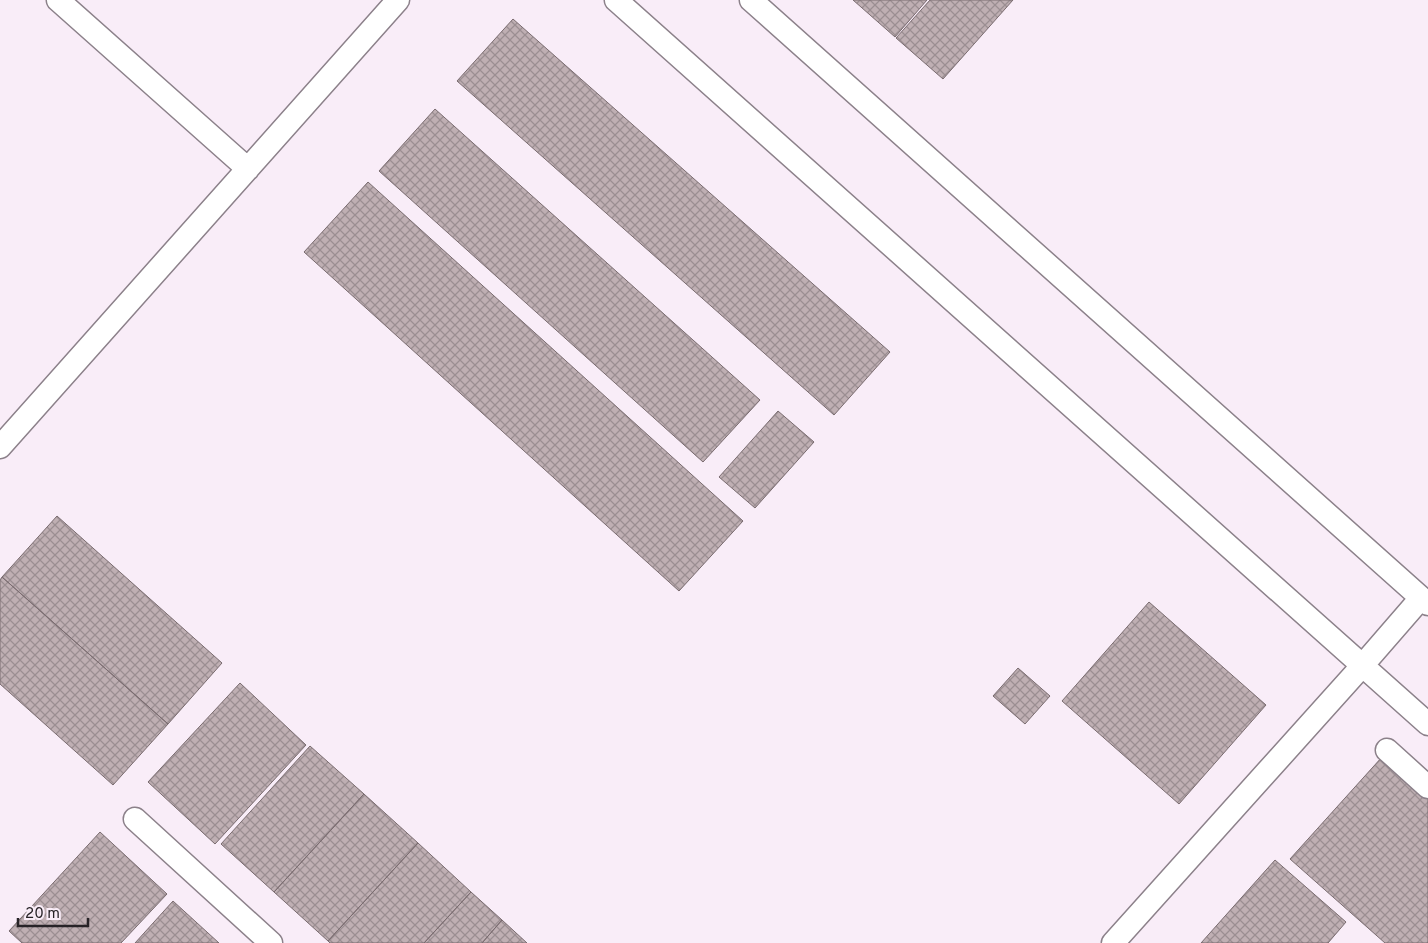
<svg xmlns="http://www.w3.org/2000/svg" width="1428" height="943" font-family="Overpass,sans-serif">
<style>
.building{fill:url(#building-cross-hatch);stroke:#7a6c70}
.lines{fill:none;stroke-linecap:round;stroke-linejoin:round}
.minor-casing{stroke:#8c818a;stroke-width:25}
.minor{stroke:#fff;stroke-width:22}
</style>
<defs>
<pattern id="building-cross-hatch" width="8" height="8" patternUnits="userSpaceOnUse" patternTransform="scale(1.25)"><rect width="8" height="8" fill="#bfafb3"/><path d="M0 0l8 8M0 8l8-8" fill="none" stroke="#9b8e92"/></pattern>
</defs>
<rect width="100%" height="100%" fill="#f9edf8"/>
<path class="building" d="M853 0H927L895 37Z
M930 0H1013L943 79 896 38Z
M513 19 890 352 834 415 457 81Z
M435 109 760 400 703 462 379 171Z
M368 182 743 521 679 591 304 252Z
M778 411 814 442 755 508 719 477Z
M57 516 222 663 168 724 2 577Z
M2 577 168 724 113 785 0 684V580Z
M1149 602 1266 705 1179 804 1062 701Z
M1018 668 1050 696 1025 724 993 696Z
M240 683 306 745 215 844 148 782Z
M310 746 364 794 274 892 221 844Z
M1382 757 1428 798V943H1385L1290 859Z
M364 794 418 843 328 941 274 892Z
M100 832 167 894 121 943H22L9 931Z
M418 843 471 892 424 943H330L328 941Z
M1275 860 1346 922 1328 943H1201Z
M471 892 502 920 482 943H424Z
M173 901 219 943H135Z
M502 920 527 943H482Z"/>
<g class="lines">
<g class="minor-casing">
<path id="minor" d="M58 0 248 169
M616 0 1428 724
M751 0 1428 604
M0 447 398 0
M1387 750 1428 787
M135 819 271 943
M1113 943 1362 666 1421 598"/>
</g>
<use href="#minor" class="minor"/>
</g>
<path d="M18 918v8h70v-8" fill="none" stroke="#272327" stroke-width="2.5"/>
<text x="25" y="918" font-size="15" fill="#272327" stroke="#f9edf8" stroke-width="4" paint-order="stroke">20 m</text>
</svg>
